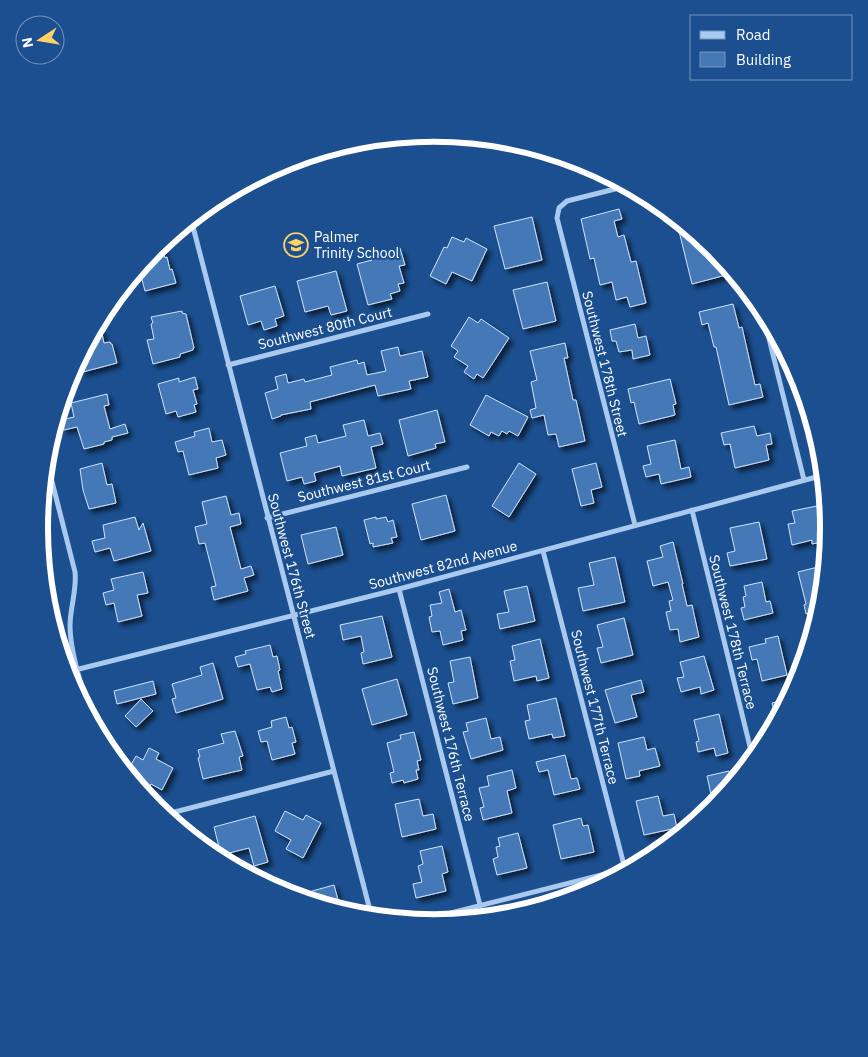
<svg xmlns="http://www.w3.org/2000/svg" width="868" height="1057" font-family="'IBM Plex Sans',sans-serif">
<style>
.building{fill:#4478b7;stroke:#cfe3fa;filter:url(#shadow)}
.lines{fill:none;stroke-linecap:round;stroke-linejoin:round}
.street{stroke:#a9c9ee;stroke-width:5}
.labels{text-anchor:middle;stroke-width:4;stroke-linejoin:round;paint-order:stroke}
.poi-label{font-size:14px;fill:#fff;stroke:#1b4f8f;text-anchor:start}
.street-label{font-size:14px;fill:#fff;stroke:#1b4f8f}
.rim{fill:none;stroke:#fff;stroke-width:6}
</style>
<defs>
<filter id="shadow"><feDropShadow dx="4" dy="4" stdDeviation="2.5" flood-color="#0009"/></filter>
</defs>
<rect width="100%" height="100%" fill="#1b4f8f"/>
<path class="building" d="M619 209 622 219 614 221 618 237 624 235 631 262 636 261 646 303 630 307 627 297 616 300 612 282 600 285 594 258 590 259 581 219Z
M532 217 542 260 505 269 494 226Z
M676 219 714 249 728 267 730 274 692 284Z
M452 237 464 242 466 238 487 249 472 281 452 272 446 284 430 276 444 247 447 248Z
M161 244 165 258 167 257 170 270 172 269 176 283 145 291 139 268Z
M400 248 405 265 399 266 404 283 398 284 400 291 390 294 392 299 368 305 357 264 372 260 371 256Z
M336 271 347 311 331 315 328 306 305 312 297 281Z
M547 282 556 321 523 329 513 290Z
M275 286 284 316 275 319 277 326 264 330 261 321 248 325 240 296Z
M733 304 739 328 742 327 755 385 760 384 763 397 729 405 716 347H714L708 323 702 325 699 312Z
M182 311V313L186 314 194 348H193V350L180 354V357L153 364 147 340 154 339 151 324 153 323 151 317Z
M469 317 478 323 481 319 509 338 483 378 477 374 474 379 464 372 468 366 454 357 458 351 451 346Z
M635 324 638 338 646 336 650 355 633 359 632 350 619 352 616 341H612L610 330Z
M101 329 104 343 110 342 111 344H112L117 363 83 372 79 358 94 331Z
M565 343 568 358H564L573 400H576L585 441 559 447 556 434 548 435 544 415 532 418 530 410 536 408 531 382 537 380 530 351Z
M398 347 400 356 422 351 428 377 409 381 411 389 378 396 375 385 310 402 311 409 281 415V416L272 419 265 393 278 389 275 377 286 374 288 383 304 379 305 382 332 375 330 367 357 360 358 364 364 362 367 375 386 371 381 351Z
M195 377 198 389 193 390 197 404 194 405 196 412 178 417 176 411 166 414 158 384 179 378V382Z
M670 379 676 404 673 405 675 415 639 424 634 402 631 403 628 389Z
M107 394 109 405 104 406 110 429 125 424 128 433 112 437V440L104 442V444L84 449 77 427 64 430 61 420 74 417 71 403Z
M486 395 528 417 518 436 509 431 507 434 502 431 499 436 491 432 489 436 470 425Z
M437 410 445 442 435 444 436 448 408 456 399 420Z
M364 420 368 436 380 433 383 444 371 447 376 468 342 476 340 466 314 473 316 481 304 484 302 477 287 481 280 453 307 446 305 438 316 435 318 443 346 436 343 425Z
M754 426 757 436 770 433 772 444 766 445 769 460 735 468 730 444 724 445 721 433Z
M209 428 212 442 222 440 226 455 216 458 218 468 189 475 183 451 178 452 175 442 195 436 194 432Z
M675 440 681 469 689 467 691 477 661 484 659 474 646 477 643 466 651 464 647 446Z
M102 463 107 485 112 484 116 503 89 509 83 490 80 469Z
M519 463 536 474 509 517 492 506Z
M596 463 602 487 591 490 594 503 581 506 572 469Z
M446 495 455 531 421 540 412 504Z
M226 496 231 515 239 513 241 524 230 527 241 569 251 566 254 575 244 578 248 591 214 600 211 587 216 586 205 543 199 544 195 527 207 524 202 502Z
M817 506 822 530 824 529 827 541 812 544V540L792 545 788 524 795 523 792 511Z
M135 517 139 530 143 523 151 551 114 561 110 548 95 552 92 541 105 538 103 525Z
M376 517V519L386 517 388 522 393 520 397 537 391 538 393 543 373 547V543L370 544 364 520Z
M759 522 767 559 730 566 727 553 735 551 730 528Z
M336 527 343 555 308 564 301 535Z
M673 542 683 584H682L687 606 692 605 699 637 680 642 678 629 670 630 666 612 671 611 669 601 673 600 668 582 653 586 647 561 663 557 660 546Z
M615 557 625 602 583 611 578 588 594 585 589 563Z
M826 565 820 610 806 614 804 605 806 604 798 572Z
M143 572 148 593 137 595 142 616 118 622 114 603 106 605 103 593 114 590 111 579Z
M762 582 766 602 770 601 773 613 744 620 741 608 745 607 743 597 746 596 744 586Z
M527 586 535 621 500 629 497 614 509 612 504 591Z
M449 589 455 612 461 610 466 630 461 631 463 640 443 645 440 631 432 632 429 617 432 616 430 605 442 603 439 592Z
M382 616 392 657 363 664 361 653 364 652 361 636 343 640 340 625Z
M624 618 633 655 601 663 597 648 603 647 597 625Z
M778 636 787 675 762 681 757 659 752 660 749 647 766 643 765 639Z
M540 639 549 678 537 681 536 676 514 681 510 661 515 660 512 646Z
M270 645 273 657 277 656 280 670 278 671 282 689 272 692 270 687 257 690 250 664 238 667 235 657 246 654 245 651Z
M704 656 714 690 701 694 700 687 681 692 677 678 684 677 680 662Z
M470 657 478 698 453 704 448 683 454 682 450 661Z
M213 663 223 699 176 713 172 699 176 698 172 684 202 675 200 667Z
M397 679 407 715 372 725 362 689Z
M641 680 644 692 631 695 637 717 615 723 605 690Z
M153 681 156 694 117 704 114 691Z
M556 698 565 736 553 738 552 734 529 739 525 721 530 720 527 705Z
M141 699 153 711 136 727 125 716Z
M789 699 784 709 777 722 772 703Z
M719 714 728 753 716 756 714 748 698 752 696 742 699 741 694 720Z
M286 717 289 728 292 727 296 742 292 743 295 754 272 760 267 741 261 742 258 731 272 727 271 721Z
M486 718 491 739 500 737 503 750 471 759 463 732 468 731 466 723Z
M235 731 243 756 239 757 242 770 203 779 198 758 200 757 198 750 224 743 221 734Z
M414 732 421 760 417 761 419 770H416L418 779 404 783 403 780 392 783 390 773 394 772 387 743 401 739 400 735Z
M644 737 647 750 655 748 660 766 639 771 640 776 626 779 618 743Z
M149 748 159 753 156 759 173 768 162 790 151 784 150 786 135 778 137 775 128 770 136 756 143 760Z
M565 755 571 779 577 778 580 789 554 795 548 770 539 772 536 762Z
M512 770 516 788 507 791 512 813 483 820 480 808 484 807 479 788 489 786 487 776Z
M729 771 732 785 708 813 705 801 712 799 707 776Z
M658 796 663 816 674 814 677 828 644 835 636 801Z
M419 799 423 816 433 814 436 829 402 837 395 804Z
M285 811 303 820 306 815 321 823 303 858 286 849 291 840 275 831Z
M255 816 268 862 254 866 249 848 221 855 214 827Z
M581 818 583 826 588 825 594 852 561 859 553 825Z
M518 833 527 868 497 875 493 859 498 857 496 847 500 846 498 838Z
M442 846 448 872 442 874 446 891 416 898 413 884 422 882 418 866 423 864 420 851Z
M334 885 341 911 307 901 305 893Z"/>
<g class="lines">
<path class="street" d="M627 186 567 201 559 208 557 218 635 525
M191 219 372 918
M761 306 804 480
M228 365 428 314
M46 458 75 572C77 591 70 607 70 626 70 654 85 696 92 724
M692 510 753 759
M267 518 467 467
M543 551 625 869
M399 589 480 905
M67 672 399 589 824 475
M163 815 334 771
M415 922 637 866"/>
</g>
<defs>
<g id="school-ring" transform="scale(1.25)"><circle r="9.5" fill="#1b4f8f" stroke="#ffd166" stroke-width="1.5"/><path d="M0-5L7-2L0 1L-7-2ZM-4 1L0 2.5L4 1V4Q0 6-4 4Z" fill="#ffd166"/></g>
</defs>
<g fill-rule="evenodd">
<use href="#school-ring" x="296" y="245"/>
</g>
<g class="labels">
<g class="poi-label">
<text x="314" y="242">Palmer<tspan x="314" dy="16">Trinity School</tspan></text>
</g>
<g class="street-label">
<text transform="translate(325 328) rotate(-14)" y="5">Southwest 80th Court</text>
<text transform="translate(605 364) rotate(76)" y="5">Southwest 178th Street</text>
<text transform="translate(364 481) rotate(-14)" y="5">Southwest 81st Court</text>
<text transform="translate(443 565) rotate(-15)" y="5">Southwest 82nd Avenue</text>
<text transform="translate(292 566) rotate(75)" y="5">Southwest 176th Street</text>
<text transform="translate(733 632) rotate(76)" y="5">Southwest 178th Terrace</text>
<text transform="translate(595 707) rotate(76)" y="5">Southwest 177th Terrace</text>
<text transform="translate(451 744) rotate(76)" y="5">Southwest 176th Terrace</text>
</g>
</g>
<path d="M0 0H868V1057H0ZM48 528a386 386 0 1 1 772 0a386 386 0 1 1-772 0Z" fill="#1b4f8f" fill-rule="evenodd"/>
<path class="rim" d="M48 528a386 386 0 1 1 772 0a386 386 0 1 1-772 0Z"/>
<rect x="690" y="15" width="162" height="65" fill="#1b4f8f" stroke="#7695bc"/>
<rect x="700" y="31" width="25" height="8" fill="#a9c9ee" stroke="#7695bc"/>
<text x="736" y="40" font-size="15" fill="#ffffff">Road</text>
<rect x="700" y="52" width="25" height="15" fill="#4478b7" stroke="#7695bc"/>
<text x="736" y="65" font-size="15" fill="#ffffff">Building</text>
<g transform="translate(40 40) rotate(258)"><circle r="24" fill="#1b4f8f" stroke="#7695bc"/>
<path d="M0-4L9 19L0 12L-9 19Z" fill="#ffd166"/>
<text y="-8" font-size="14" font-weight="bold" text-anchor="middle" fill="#ffffff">N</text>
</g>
</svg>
